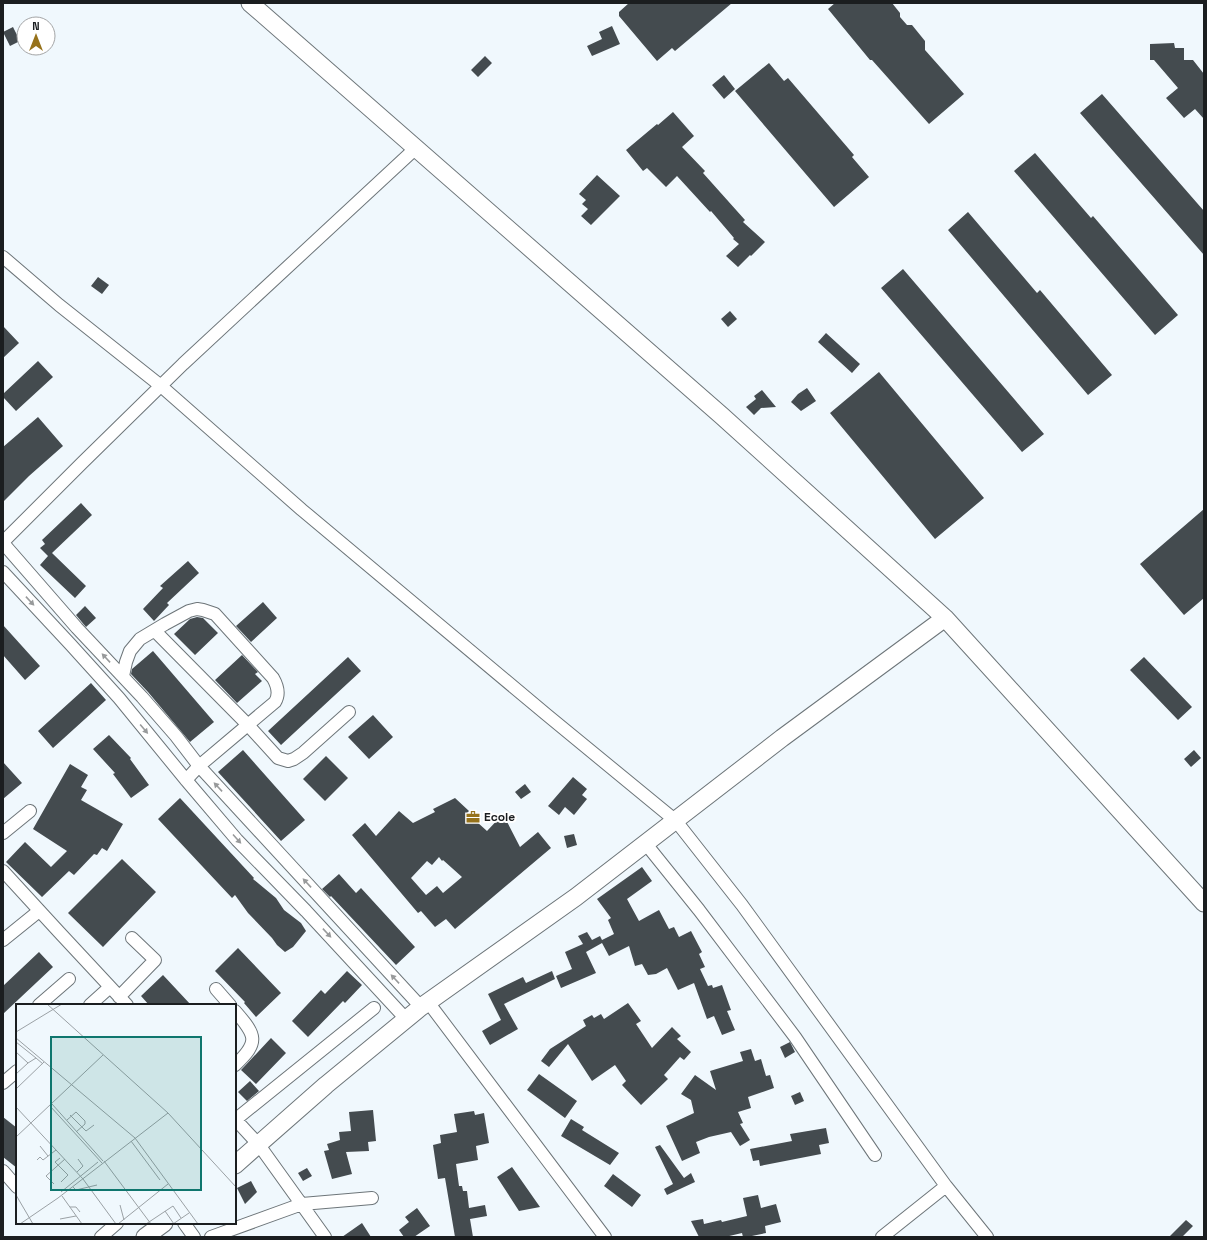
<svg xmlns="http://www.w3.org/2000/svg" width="1207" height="1240" font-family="'Space Grotesk',sans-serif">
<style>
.building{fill:#444b4f;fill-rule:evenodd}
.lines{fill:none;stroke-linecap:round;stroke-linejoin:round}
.street-casing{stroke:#6d7579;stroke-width:14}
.secondary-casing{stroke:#6d7579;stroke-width:19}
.street{stroke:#fff;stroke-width:12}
.secondary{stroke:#fff;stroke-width:17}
.oneway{fill:#989a9b}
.labels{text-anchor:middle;stroke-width:4;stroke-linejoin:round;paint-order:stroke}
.poi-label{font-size:12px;font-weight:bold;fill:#1b1e20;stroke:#fff;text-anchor:start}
.inset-road{fill:none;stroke:#9ba1a5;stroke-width:1}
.view{fill:#0f766e;fill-opacity:0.15;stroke:#0f766e;stroke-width:2}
.inset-edge{fill:none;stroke:#1b1e20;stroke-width:2}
</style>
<rect width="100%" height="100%" fill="#f0f8fd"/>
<path class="building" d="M629 3H732L675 51 672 48 657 61 619 16V12Z
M835 3H892L900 13V17L907 25H912L925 41V50L964 94 929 124 872 60H870L828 9Z
M612 26 620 44 592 56 587 46 602 39 599 32Z
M13 27 20 41 10 46 3 32Z
M1174 43 1175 48H1184V60H1193L1204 74V119L1195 109 1184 118 1166 98 1178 88 1154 60H1150V44Z
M485 56 492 63 478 77 471 70Z
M769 63 784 81 788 78 854 155 852 157 869 177 834 207 735 91Z
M724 75 735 89 724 99 712 85Z
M1102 94 1204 211V255L1080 113Z
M673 112 694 136 682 147 705 171 703 173 745 220 743 222 765 242 751 256 750 255 738 267 726 256 739 244 733 239 734 238 711 211 710 212 677 176 666 187 647 168 643 171 626 150 657 124 658 125Z
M1035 153 1091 218 1093 216 1178 315 1155 335 1014 171Z
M597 175 620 196 591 225 581 216 588 209 582 204 586 200 579 194Z
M968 212 1037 293 1040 290 1112 375 1088 395 948 230Z
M903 269 1044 434 1022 452 881 288Z
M98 277 109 285 102 294 91 286Z
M730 311 737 319 728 327 721 319Z
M3 326 19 343 3 358Z
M826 333 860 364 852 373 818 342Z
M38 361 53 377 16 411 3 397V394Z
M879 372 984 498 935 539 830 413Z
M807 388 816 401 801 411 791 402 798 394Z
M762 390 776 407 761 408 754 415 746 407 756 399 754 396Z
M38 417 63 446 29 476 3 502V447Z
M81 503 92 515 52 553 86 586 75 598 40 565 48 556 40 548 45 544 42 540Z
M1204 509V598L1184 615 1140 564Z
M188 561 199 573 167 603 169 605 154 621 143 609 163 588 160 586Z
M263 602 277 618 251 642 236 626Z
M85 606 96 618 86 627 76 615Z
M197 617 203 618 218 633 195 655 174 634 190 619Z
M3 625 40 666 25 680 3 655Z
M153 651 214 722 190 742 148 692 131 674 132 669Z
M242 655 258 672 255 674 262 681 237 703 215 680Z
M348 657 361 671 281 745 268 731Z
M1144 657 1192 707 1178 720 1130 670Z
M91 683 106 700 53 748 38 731Z
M373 715 393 737 369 759 348 737Z
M109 735 131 758 130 759 149 785 131 798 113 774 115 773 93 749Z
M243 750 305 820 281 841 218 772Z
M1194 750 1201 758 1191 767 1184 759Z
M326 756 348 778 325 801 303 779Z
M3 762 22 783 3 799Z
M70 764 88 775 81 787 87 790 81 800 123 824 107 851 102 848 97 855 94 854 74 875 69 871 42 897 6 862 25 842 51 867 67 851 33 829Z
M573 777 587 789 582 795 587 799 574 815 565 807 559 815 548 806Z
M525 784 531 792 521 799 515 792Z
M180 798 254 878 253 879 276 898 284 910 301 923 306 931 293 947 285 952 277 945 272 938 248 913 235 895 232 898 158 819Z
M455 798 469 811 467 813 487 831 503 814 520 847 538 832 551 848 455 929 446 919 435 927 421 911 418 913 352 835 365 823 376 836 399 811 413 823 435 812 433 809ZM439 857 442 861 443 860 462 877 443 893 437 886 426 895 411 878 427 861 432 865Z
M574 834 577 845 567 848 564 836Z
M122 859 156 892 103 947 68 913Z
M642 867 652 881 627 899 639 921 659 910 669 929 674 927 679 937 691 931 702 952 699 954 705 967 700 969 708 986 712 985 713 988 722 985 731 1010 727 1011 735 1030 722 1035 714 1016 707 1019 694 983 678 990 667 968 656 974 648 975 642 964 635 966 629 946 609 956 602 943 586 952 596 973 561 988 556 976 572 969 565 952 583 944 578 936 587 932 592 940 600 936 602 940 614 934 608 920 611 918 597 899Z
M339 874 356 893 361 888 415 947 396 965 331 896 330 897 322 889Z
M238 948 281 993 256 1017 244 1003 245 1002 215 971Z
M39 952 53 967 3 1014V986Z
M347 971 362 985 345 1003 343 1001 308 1037 292 1021 321 990 325 994Z
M552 971 555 979 504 1004 518 1029 490 1045 482 1031 501 1020 488 994 523 977 526 983Z
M163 975 191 1005H149L141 996Z
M628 1003 641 1021 636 1024 652 1048 672 1027 681 1036 677 1039 691 1052 684 1060 680 1057 664 1075 668 1079 641 1105 622 1085 626 1081 615 1065 592 1081 568 1044 549 1067 541 1061 550 1049 586 1026 583 1020 592 1015 594 1018 601 1014 604 1019Z
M271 1038 286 1053 256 1084 241 1070Z
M790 1042 795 1052 785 1058 780 1047Z
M751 1049 755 1061 761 1059 766 1076 770 1075 774 1088 748 1097 751 1108 738 1112 743 1123 740 1124 750 1140 740 1146 731 1132 709 1137 696 1142 700 1153 682 1161 666 1126 694 1113 691 1100 681 1094 695 1075 716 1090 710 1071 743 1061 740 1052Z
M539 1074 577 1101 565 1118 527 1090Z
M250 1081 259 1091 247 1101 238 1092Z
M800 1092 804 1101 795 1105 791 1096Z
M373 1110 376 1141 368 1142 369 1151 346 1152 352 1174 332 1179 324 1151 329 1150 327 1144 340 1140 339 1132 351 1131 349 1112Z
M474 1111 475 1115 484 1113 489 1143 476 1146 478 1160 456 1164 459 1186H462L463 1191H467L469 1208 485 1205 487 1216 470 1219 473 1237H455L445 1178 438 1179 433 1145 441 1143 440 1135 457 1132 454 1114Z
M3 1117 17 1128V1168L3 1157Z
M571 1119 584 1127 582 1130 619 1153 610 1165 561 1136Z
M826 1128 829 1143 819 1145 821 1154 760 1166 759 1160 753 1161 750 1149 792 1141 790 1134Z
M660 1145 684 1178 691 1173 695 1182 667 1195 664 1189 673 1184 655 1147Z
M512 1167 540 1207 519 1211 497 1177Z
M307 1168 312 1176 303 1181 298 1173Z
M613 1174 641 1195 632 1207 604 1186Z
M251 1181 257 1192 245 1204 237 1188Z
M758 1195 761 1208 776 1204 781 1222 765 1226 766 1233 747 1237H743L742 1233 725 1237H699L691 1221 703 1219 704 1224 721 1220 722 1222 747 1216 743 1198Z
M417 1208 430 1226 414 1237H404L399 1230 409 1222 405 1217Z
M1186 1220 1193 1226 1182 1237H1169Z
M362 1223 371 1237H342Z"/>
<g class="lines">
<g class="street-casing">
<path id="street" d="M3 257 59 305 161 386 302 510 547 715 676 821 742 905 946 1186 987 1237
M3 542 82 463 183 364 417 147
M3 543 77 628 142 697 176 736 199 766 421 1007
M3 572 71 645 119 698 186 780 237 840 306 911 406 1019
M155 631 247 724 278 758 288 761 294 759 303 753 349 712
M123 676 126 662 130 651 140 639 165 624 189 611 197 609 203 610 215 614 273 678C277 685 280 694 275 702L199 766 186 780
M3 833 30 811
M646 844 699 910 795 1037 875 1155
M3 871 59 932 127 1005
M3 940 39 911
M216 989 230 1005
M119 997 155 960 132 938
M428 1002 605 1237
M39 1005 69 979
M90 1005 110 987
M235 1011C256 1035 260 1042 235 1065
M3 1083 17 1071
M235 1119 259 1145 325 1237
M235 1120 374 1008
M3 1171 17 1187
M184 1223 194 1237
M101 1237 117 1223
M211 1237 302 1204 372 1198
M882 1237 946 1186"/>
</g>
<g class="secondary-casing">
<path id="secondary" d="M250 3 722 416 945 618 1204 903
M235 1165 326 1085 421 1007 576 897 782 738 945 618
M145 1237 164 1223"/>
</g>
<use href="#street" class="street"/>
<use href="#secondary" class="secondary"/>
</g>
<defs><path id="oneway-solid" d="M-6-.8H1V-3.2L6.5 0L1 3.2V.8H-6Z"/></defs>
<g class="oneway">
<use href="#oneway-solid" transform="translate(30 601) rotate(47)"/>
<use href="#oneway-solid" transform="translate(106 658) rotate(-133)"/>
<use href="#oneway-solid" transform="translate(144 729) rotate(50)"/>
<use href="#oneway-solid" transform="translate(218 787) rotate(-133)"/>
<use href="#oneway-solid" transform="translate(237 839) rotate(48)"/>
<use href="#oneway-solid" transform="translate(307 883) rotate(-133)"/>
<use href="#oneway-solid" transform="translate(327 933) rotate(47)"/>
<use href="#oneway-solid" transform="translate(395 979) rotate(-133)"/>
</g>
<defs>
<g id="office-bare" transform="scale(1.08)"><path d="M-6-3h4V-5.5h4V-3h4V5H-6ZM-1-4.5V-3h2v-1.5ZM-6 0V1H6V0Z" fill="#96721b" stroke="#fff" stroke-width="2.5" paint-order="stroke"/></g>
</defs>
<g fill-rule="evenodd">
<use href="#office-bare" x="473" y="817"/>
</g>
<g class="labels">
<g class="poi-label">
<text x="484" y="821">Ecole</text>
</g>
</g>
<g transform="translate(16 1004)">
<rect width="220" height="220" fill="#f0f8fd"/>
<path class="inset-road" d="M31 0 152 109 220 183M0 28 46 0M0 34 119 134 182 220M0 38 20 54M0 48 12 59 20 54 27 60M0 70 12 59M0 85 28 58M36 100 87 157M34 102 86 159M0 103 67 175 100 220M54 111 70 127 78 121M51 116 60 108 69 117V120L60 128M0 133 87 51M115 137 144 176M24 142 32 152M44 154 39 158 52 171 45 178M21 156 24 153 27 156 40 146M88 157 135 220M61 168 67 162 62 155M38 180 30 172 49 155M57 183 60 186 81 181M45 188 82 158M0 191 17 220M46 192 66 220M104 201 108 216M54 203H60L64 208M149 207 158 220M44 215 60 212M4 220 42 194 152 109M102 220 152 180M130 220 157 202 165 214M157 220 173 209"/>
<path class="view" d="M35 33H185V186H35Z"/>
<rect width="220" height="220" class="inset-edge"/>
</g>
<rect width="1207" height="1240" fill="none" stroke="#1b1e20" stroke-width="8"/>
<g transform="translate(36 36)"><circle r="19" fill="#ffffff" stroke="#a4a5a6"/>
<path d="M0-3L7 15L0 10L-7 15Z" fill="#96721b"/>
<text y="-6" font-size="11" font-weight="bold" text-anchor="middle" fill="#1b1e20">N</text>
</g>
</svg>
